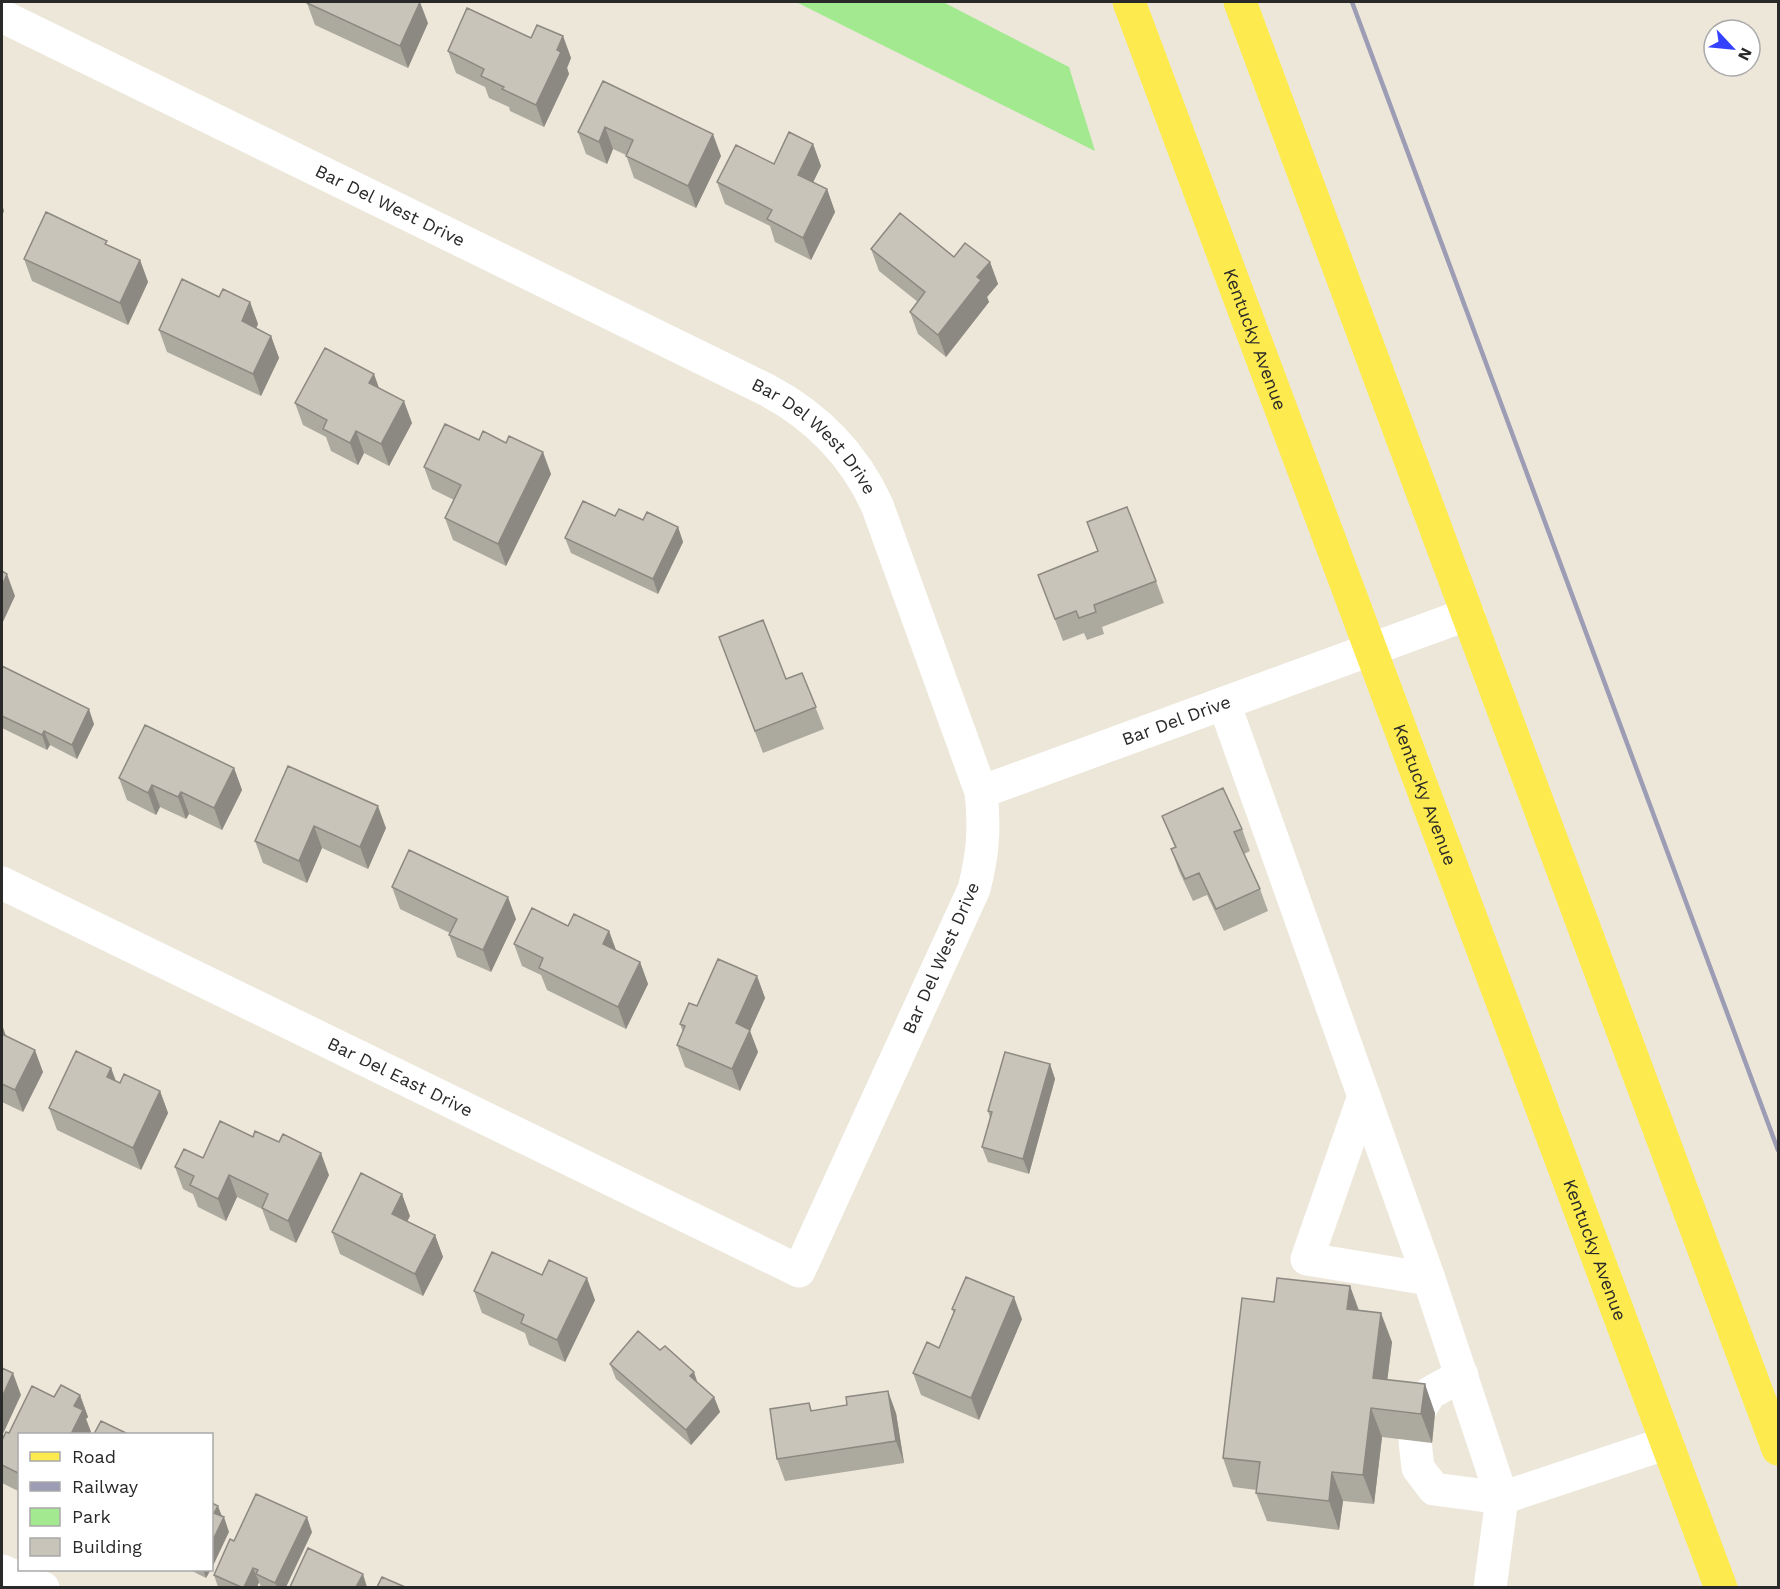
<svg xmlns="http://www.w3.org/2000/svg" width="1780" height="1589" font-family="'Work Sans',sans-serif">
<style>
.green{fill:#a3e990}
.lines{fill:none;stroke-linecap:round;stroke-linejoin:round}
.minor{stroke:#fff;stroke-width:33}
.major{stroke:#fdea4e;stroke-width:33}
.rail{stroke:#9c9cb5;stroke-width:4.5}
.wall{fill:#aca99f}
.shaded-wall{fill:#8c8982}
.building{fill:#c8c4b9;stroke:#8c8982;stroke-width:1.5}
.labels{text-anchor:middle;stroke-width:4.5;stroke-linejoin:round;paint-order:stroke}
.street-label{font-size:18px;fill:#292929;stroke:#fff}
</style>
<rect width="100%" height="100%" fill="#ede7d9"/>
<path class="green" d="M796 2H943L1069 67 1095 151Z"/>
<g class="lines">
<g class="minor">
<path id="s1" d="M2 16 767 390C816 416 854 455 877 505L981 792C985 828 983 854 974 889L799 1271 2 883"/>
<path d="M1224 703 1429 1279 1502 1498 1667 1443"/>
<path id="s2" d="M981 792 1468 614"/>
<path d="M1364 1096 1307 1259 1429 1279"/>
<path d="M1419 1411 1430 1393 1462 1375"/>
<path d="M1415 1441 1418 1468 1434 1489 1502 1498 1490 1588"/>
<path d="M2 1571 43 1588"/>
</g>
<g class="major">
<path id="s3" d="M1129 2 1721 1588"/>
<path d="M1240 2 1778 1449"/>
</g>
<path class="rail" d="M1352 2 1778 1150"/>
</g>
<path class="wall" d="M307 3 428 23 408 68 315 25Z
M563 36 571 58 567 68 569 74 544 127 510 111 509 107 489 98 485 87 456 73 448 51 531 38Z
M603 81 721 156 696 208 634 178 626 155 613 149 607 164 586 154 578 132Z
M813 144 821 166 813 182 827 189 835 212 811 260 775 242 770 226 725 204 717 182 774 164Z
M108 245 140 260 148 282 128 325 32 281 24 259Z
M871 249 954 257 990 262 998 284 987 297 989 302 946 357 918 334 910 312 918 302 879 271Z
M219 297 250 302 258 324 256 328 271 336 279 358 261 396 167 352 159 330Z
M295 403 412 423 389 466 364 453 358 465 331 451 326 437 303 425Z
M479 440 551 474 506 566 453 540 445 518 454 500 432 489 424 467Z
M615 516 678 527 683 542 658 594 571 553 565 538Z
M1087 522 1156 581 1164 603 1102 627 1104 634 1087 640 1084 633 1063 641 1038 575 1098 552Z
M727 659 786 679 802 673 824 729 763 753Z
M2 666 94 724 77 759 50 745 47 750 2 728Z
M288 766 386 828 368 869 322 848 307 883 263 863 255 841Z
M234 768 242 790 222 830 189 814 186 819 160 807 156 815 127 800 119 778Z
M1162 816 1242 829 1250 851 1244 854 1260 889 1268 911 1224 931 1207 895 1193 901 1179 871 1171 849 1175 848Z
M392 887 516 919 491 972 457 957 449 935 450 933 400 909Z
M568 926 609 931 616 950 640 962 648 984 626 1029 547 990 541 975 522 966 514 944Z
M757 976 765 998 750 1031 758 1052 740 1091 685 1067 677 1045 683 1032 680 1024 697 1006Z
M2 1025 6 1037 43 1072 23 1112 2 1102Z
M1050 1064 1055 1079 1029 1174 988 1162 982 1147 990 1118 988 1111Z
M111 1068 116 1081 120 1083 160 1091 168 1113 141 1170 57 1130 49 1108Z
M203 1158 329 1175 296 1243 270 1230 262 1209 237 1197 226 1221 198 1207 193 1194 183 1189 175 1167Z
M410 1216 407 1221 435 1235 443 1257 423 1296 340 1254 332 1232Z
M1350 1286 1359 1310 1392 1342 1387 1380 1435 1413 1432 1443 1382 1437 1374 1504 1343 1501 1339 1530 1267 1521 1256 1493 1257 1490 1233 1487 1223 1458 1274 1302Z
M474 1291 595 1300 565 1362 529 1345 525 1333 482 1313Z
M952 1309 1022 1319 979 1420 921 1395 913 1373 939 1348 954 1314Z
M610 1364 698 1383 714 1397 720 1412 691 1445 616 1379Z
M80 1395 88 1417 86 1419 91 1432 90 1434H20V1492L2 1483V1440L54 1397Z
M809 1403 812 1411 896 1413 904 1463 785 1481 777 1459Z
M312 1532 286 1587H261L259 1582 257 1587H218L214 1575 234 1541Z
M188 1569H211L206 1578Z"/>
<path class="shaded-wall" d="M420 2 428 23 408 68 400 46Z
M563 36 571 58 567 68 569 74 544 127 536 105Z
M605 127 613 149 607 164 599 142Z
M713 134 721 156 696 208 688 186Z
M813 144 821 166 806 197 798 175Z
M827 189 835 212 811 260 803 238Z
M2 204 4 211 2 216Z
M140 260 148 282 128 325 120 303Z
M990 262 998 284 987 297 989 302 946 357 938 335 977 277Z
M250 302 258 324 250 343 242 321Z
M271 336 279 358 261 396 253 374Z
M374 374 382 396 369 383Z
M404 401 412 423 389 466 381 444Z
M356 431 364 453 358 465 350 443Z
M543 452 551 474 506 566 498 544Z
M678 527 683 542 658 594 653 579Z
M7 574 15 596 2 624V586Z
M89 709 94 724 77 759 72 745Z
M44 731 50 745 47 750 42 735Z
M234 768 242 790 222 830 214 808Z
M152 785 160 807 156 815 148 793Z
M181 792 189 814 186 819 178 797Z
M378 806 386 828 368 869 360 847Z
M314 826 322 848 307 883 299 861Z
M508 897 516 919 491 972 483 950Z
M609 931 617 953 603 944Z
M640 962 648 984 626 1029 618 1007Z
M757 976 765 998 750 1031 758 1052 740 1091 732 1069 736 1023Z
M2 1025 10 1047 2 1041Z
M35 1050 43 1072 23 1112 15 1090Z
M1050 1064 1055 1079 1029 1174 1023 1159Z
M111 1068 119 1090 107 1077Z
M160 1091 168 1113 141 1170 133 1148Z
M321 1153 329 1175 296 1243 288 1221Z
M229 1175 237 1197 226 1221 218 1199Z
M402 1194 410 1216 400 1236 392 1214Z
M435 1235 443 1257 423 1296 415 1274Z
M587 1278 595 1300 565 1362 557 1340Z
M1350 1286 1360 1315 1347 1309Z
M1014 1297 1022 1319 979 1420 971 1398Z
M1381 1313 1392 1342 1384 1407 1373 1378Z
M694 1372 699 1387 690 1376Z
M13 1373 21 1395 2 1436V1397Z
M1425 1384 1435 1413 1432 1443 1421 1414Z
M888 1391 896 1413 904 1463 896 1441Z
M80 1395 88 1417 86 1419 91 1432 90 1434H71L74 1406Z
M714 1397 720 1412 691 1445 686 1430Z
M1371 1408 1382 1437 1374 1504 1363 1475Z
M1332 1472 1343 1501 1339 1530 1329 1501Z
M218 1506 223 1519 224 1517 229 1532 212 1568V1542L214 1513Z
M307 1517 312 1532 286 1587H277L275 1583Z
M253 1568 259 1582 257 1587H244Z
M203 1569H211L206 1578Z
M363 1574 367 1587H356Z"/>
<path class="building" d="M308 2H420L400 46 307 3Z
M467 8 531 38 537 25 563 36 557 50 561 52 536 105 502 89 504 87 481 76 484 69 448 51Z
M603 81 713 134 688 186 626 156 633 140 605 127 599 142 578 132Z
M789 132 813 144 798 175 827 189 803 238 767 219 772 210 717 182 736 145 774 164Z
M46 212 107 241 105 244 140 260 120 303 24 259Z
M900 213 954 257 965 243 990 262 977 277 981 280 938 335 910 312 925 292 871 249Z
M182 279 219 297 223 289 250 302 242 321 271 336 253 374 159 330Z
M325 348 374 374 369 383 404 401 381 444 356 431 350 443 323 429 327 420 295 403Z
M445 424 479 440 483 431 506 443 509 436 543 452 498 544 445 518 461 485 424 467Z
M583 501 615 516 619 509 643 520 647 512 678 527 653 579 565 538Z
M1127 507 1156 581 1094 605 1096 612 1079 618 1076 611 1055 619 1038 575 1098 551 1087 522Z
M2 571 7 574 2 586Z
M763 620 786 679 802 673 816 707 755 731 719 637Z
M2 666 89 709 72 745 44 731 42 735 2 716Z
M145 725 234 768 214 808 181 792 178 797 152 785 148 793 119 778Z
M288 766 378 806 360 847 314 826 299 861 255 841Z
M1223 788 1242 829 1234 832 1260 889 1216 909 1199 873 1185 879 1171 849 1176 847 1162 816Z
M409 850 508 897 483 950 449 935 457 919 392 887Z
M532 908 568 926 574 914 609 931 603 944 640 962 618 1007 539 968 543 958 514 944Z
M718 959 757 976 736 1023 750 1030 732 1069 677 1045 685 1026 680 1024 689 1003 697 1006Z
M2 1034 35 1050 15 1090 2 1084Z
M76 1051 111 1068 107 1077 120 1083 124 1074 160 1091 133 1148 49 1108Z
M1005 1052 1050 1064 1023 1159 982 1147 992 1112 988 1111Z
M220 1121 253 1137 255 1131 279 1142 283 1134 321 1153 288 1221 262 1208 268 1194 229 1175 218 1199 190 1185 194 1176 175 1167 184 1149 203 1158Z
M361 1173 402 1194 392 1214 435 1235 415 1274 332 1232Z
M492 1252 542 1275 549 1260 587 1278 557 1340 521 1323 524 1315 474 1291Z
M966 1277 1014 1297 971 1398 913 1373 927 1342 939 1348 955 1310 952 1309Z
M1277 1278 1350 1286 1347 1309 1381 1313 1373 1378 1425 1384 1421 1414 1371 1408 1363 1475 1332 1472 1329 1501 1256 1493 1260 1462 1223 1458 1242 1298 1274 1302Z
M638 1331 660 1350 665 1346 694 1372 690 1376 714 1397 686 1430 610 1364Z
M2 1368 13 1373 2 1397Z
M61 1385 80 1395 74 1406 83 1410 71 1434H20V1474L2 1465V1440L6 1432 9 1433 32 1386 54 1397Z
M888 1391 896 1441 777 1459 770 1409 809 1403 811 1411 847 1405 846 1397Z
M101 1421 128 1434H94Z
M256 1494 307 1517 275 1583 256 1574 258 1570 253 1568 244 1587H241L214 1575 230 1539 234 1541Z
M212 1503 218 1506 214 1513 224 1517 212 1542Z
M308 1548 363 1574 356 1587H290Z
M382 1577 405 1587H377Z"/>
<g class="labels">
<g class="street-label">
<text dy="6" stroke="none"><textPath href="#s1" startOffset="432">Bar Del West Drive</textPath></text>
<text dy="6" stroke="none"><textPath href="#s3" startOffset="360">Kentucky Avenue</textPath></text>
<text dy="6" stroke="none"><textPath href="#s1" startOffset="918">Bar Del West Drive</textPath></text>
<text dy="6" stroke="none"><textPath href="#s2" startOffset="208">Bar Del Drive</textPath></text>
<text dy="6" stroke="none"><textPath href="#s3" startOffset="846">Kentucky Avenue</textPath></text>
<text transform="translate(941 958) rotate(-66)" y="6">Bar Del West Drive</text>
<text transform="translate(400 1077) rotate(26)" y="6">Bar Del East Drive</text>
<text dy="6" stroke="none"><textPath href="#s3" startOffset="1332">Kentucky Avenue</textPath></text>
</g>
</g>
<rect width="1780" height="1589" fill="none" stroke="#292929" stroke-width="6"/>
<rect x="18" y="1433" width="195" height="138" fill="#ffffff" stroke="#a9a9a9" stroke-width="1.5"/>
<rect x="30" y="1452" width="30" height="9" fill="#fdea4e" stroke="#a9a9a9" stroke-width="1.5"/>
<text x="72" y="1463" font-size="18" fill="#292929">Road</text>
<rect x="30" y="1482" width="30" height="9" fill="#9c9cb5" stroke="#a9a9a9" stroke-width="1.5"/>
<text x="72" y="1493" font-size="18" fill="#292929">Railway</text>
<rect x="30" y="1508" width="30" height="18" fill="#a3e990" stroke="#a9a9a9" stroke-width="1.5"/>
<text x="72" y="1523" font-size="18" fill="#292929">Park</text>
<rect x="30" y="1538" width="30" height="18" fill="#c8c4b9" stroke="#a9a9a9" stroke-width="1.5"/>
<text x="72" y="1553" font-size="18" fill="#292929">Building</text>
<g transform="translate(1732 48) rotate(116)"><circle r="28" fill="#ffffff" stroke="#a9a9a9" stroke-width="1.5"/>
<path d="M0-4.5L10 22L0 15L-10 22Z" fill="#3441ff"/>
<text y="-9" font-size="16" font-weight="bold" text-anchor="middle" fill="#292929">N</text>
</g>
</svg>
